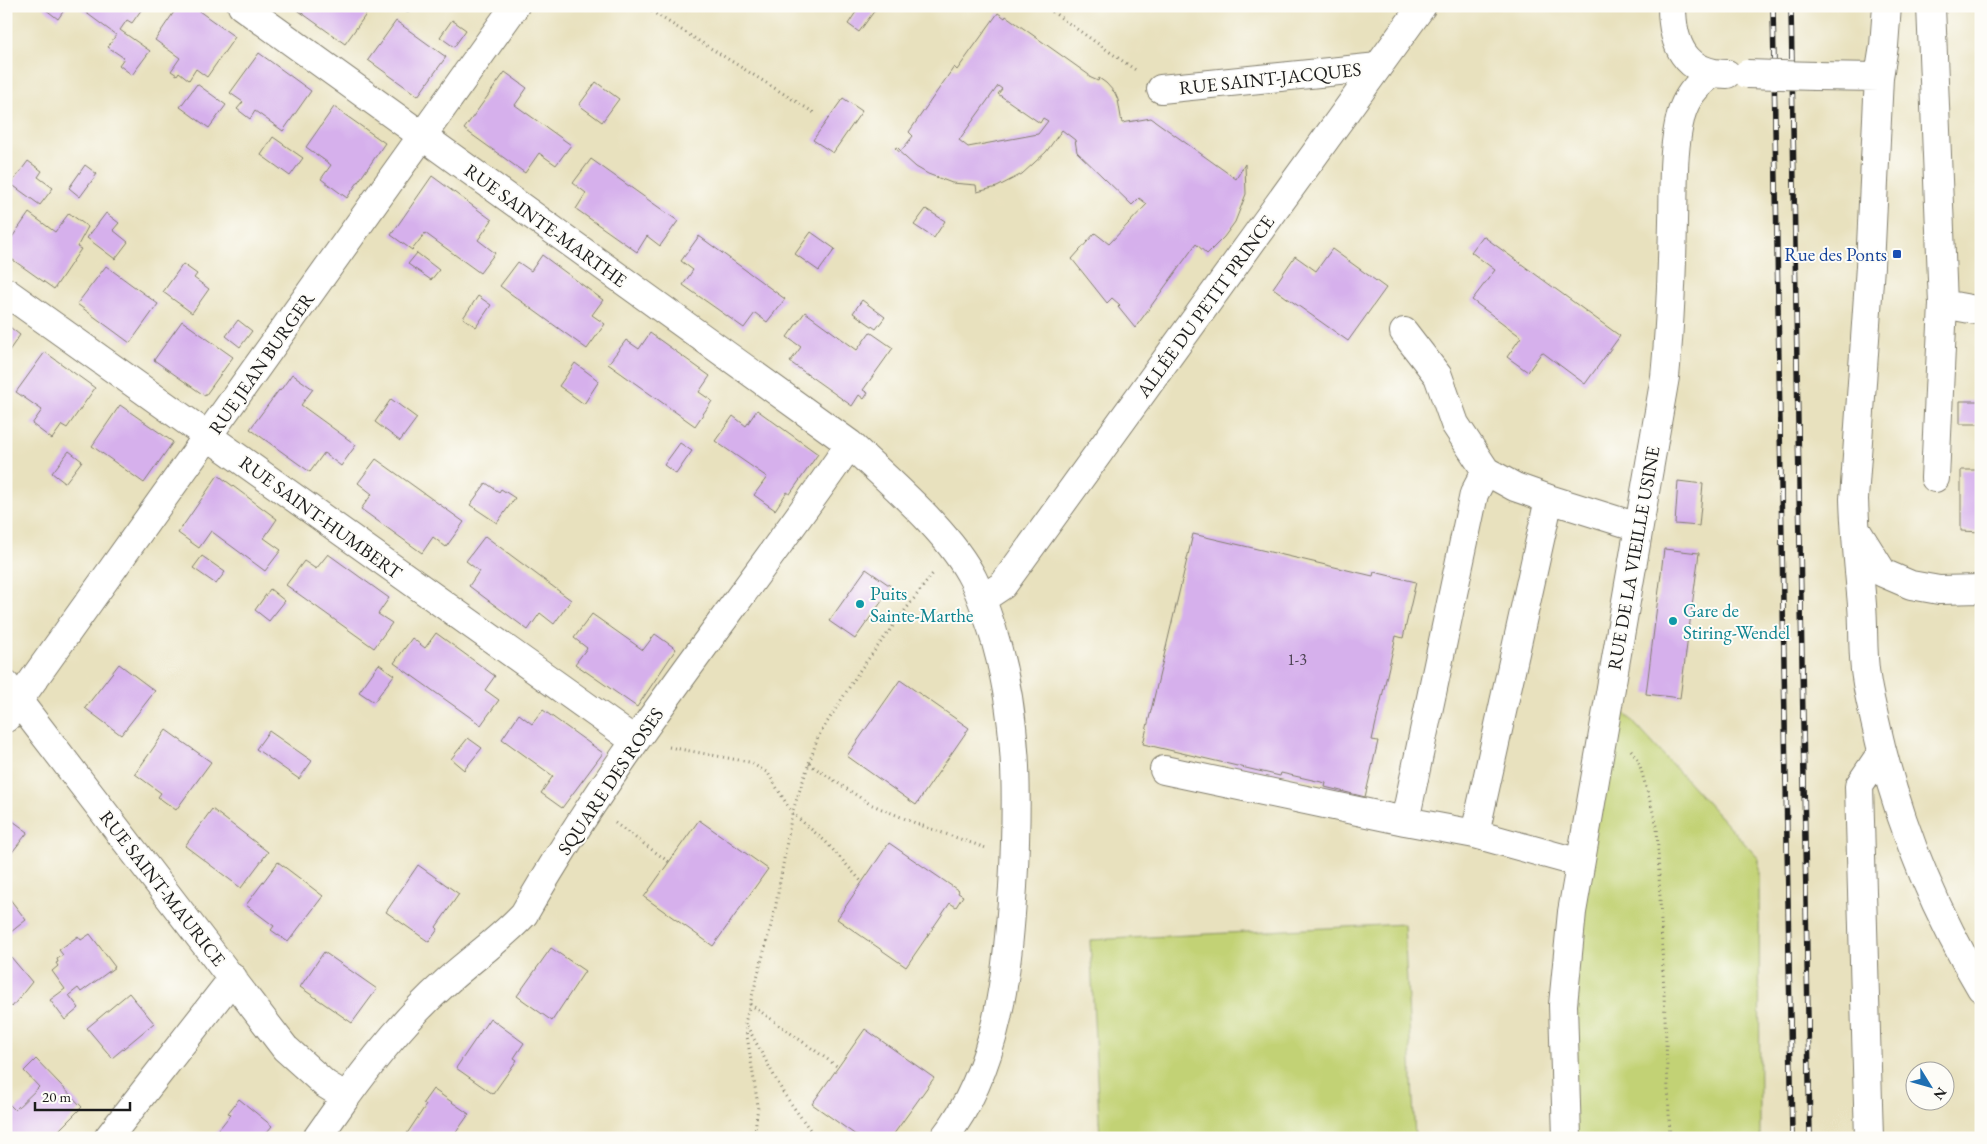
<svg xmlns="http://www.w3.org/2000/svg" width="1987" height="1144" font-family="'EB Garamond',serif">
<style>
.green{fill:#c2d274;stroke:#6f7748}
.building{fill:#d6b0ec;fill-rule:evenodd}
.lines{fill:none;stroke-linecap:round;stroke-linejoin:round}
.minor-casing{stroke:#827e6d;stroke-width:30}
.path{stroke:#827e6d;stroke-width:3;stroke-dasharray:1 4;stroke-linecap:butt}
.minor{stroke:#fff;stroke-width:28}
.rail-casing{stroke:#1c1c1c;stroke-width:5.5}
.rail{stroke:#fdfcf7;stroke-width:4;stroke-dasharray:11;stroke-linecap:butt}
.minor-bridge-casing{stroke:#827e6d;stroke-width:30;stroke-linecap:butt}
.minor-bridge{stroke:#fff;stroke-width:28}
.transit-dot{fill:#1a4fb4;stroke:#fdfcf7;stroke-width:2}
.culture-dot{fill:#0f9aa8;stroke:#fdfcf7;stroke-width:2}
.labels{text-anchor:middle;stroke-width:4;stroke-linejoin:round;paint-order:stroke}
.number-label{font-size:16px;fill:#4a4150}
.street-label{font-size:19px;fill:#1c1c1c;stroke:#fdfcf7}
.transit-label{font-size:19px;fill:#164399;stroke:#fdfcf7;text-anchor:end}
.culture-label{font-size:19px;fill:#0d838f;stroke:#fdfcf7;text-anchor:start}
</style>
<rect width="100%" height="100%" fill="#fdfcf7"/>
<filter id="ink" filterUnits="userSpaceOnUse"><feTurbulence type="fractalNoise" baseFrequency=".02" numOctaves="2"/><feDisplacementMap in="SourceGraphic" scale="10" xChannelSelector="R" yChannelSelector="G"/><feConvolveMatrix kernelMatrix="1 2 1 2 8 2 1 2 1" color-interpolation-filters="sRGB"/></filter>
<filter id="wash" filterUnits="userSpaceOnUse"><feTurbulence type="fractalNoise" baseFrequency=".0096" numOctaves="4" result="noise"/><feDisplacementMap in="SourceGraphic" scale="20" xChannelSelector="R" yChannelSelector="G"/><feGaussianBlur stdDeviation="1.12" result="paint"/><feColorMatrix in="noise" values="0 0 0 0 0 0 0 0 0 0 0 0 0 0 0 0 0 1.4 0 .05"/><feComposite in="paint" operator="in"/></filter>
<g filter="url(#wash)">
<rect width="100%" height="100%" fill="#e8e1be"/>
<path class="green" d="M1612 699 1759 859 1760 1138H1572L1568 1014Z
M1404 924 1415 1138H1100L1090 940Z"/>
<g id="blocks">
<path class="building" d="M41 6H67L58 19Z
M77 6H144L132 23 127 20 120 30 150 51 132 75 119 65 124 58 108 47 116 35Z
M178 6H192L235 37 207 77 196 69 189 80 179 72 177 75 171 71 180 58 155 40Z
M292 6H372L345 44Z
M399 6H412L408 12Z
M860 6H870L875 10 859 32 848 24Z
M998 13 1005 18 1006 16 1089 75V77L1098 81 1099 78 1106 83 1115 93 1118 100 1122 123 1151 118 1236 179 1245 164 1246 194 1235 222 1224 237 1207 254 1196 244 1135 328 1118 307 1120 305 1112 298 1107 303 1072 259 1095 233 1109 244 1147 204 1139 198 1132 205 1077 152 1075 140 1062 130 1046 152 1022 174 997 187 977 192 976 185 952 183 928 174 916 167 895 148 897 147 901 151 913 136 909 132 954 67 957 70ZM998 86 1002 89 998 94 1040 123 1043 118 1048 121 1038 134 968 147 959 140Z
M452 20 466 30 454 47 440 37Z
M396 21 446 57 418 96 368 60Z
M259 53 311 91 283 131 255 111 250 119 237 109 243 102 230 93Z
M505 72 527 88 515 105 571 145 556 165 539 153 525 173 464 129Z
M596 82 619 99 602 122 579 105Z
M197 84 226 105 209 128 180 107Z
M843 98 862 111 833 153 813 140Z
M334 107 385 143 347 198 321 179 331 165 306 147Z
M273 137 303 158 290 176 261 155Z
M591 159 678 221 660 246 647 236 637 252 576 209 586 193 573 183Z
M28 161 42 171 38 177 53 188 40 205 11 184Z
M85 165 97 174 80 197 69 188Z
M432 176 492 220 478 240 495 253 480 273 425 233 412 250 391 235Z
M926 209 945 221 934 238 914 225Z
M29 213 55 232 69 213 88 227 77 247 81 249 54 289 6 255V246Z
M106 213 119 223 113 230 128 242 115 259 87 238Z
M811 232 835 249 819 271 795 254Z
M699 236 785 299 767 322 755 313 744 328 683 285 693 270 681 261Z
M1483 236 1620 336 1585 384 1542 352 1528 372 1507 357 1521 337 1472 300 1495 270 1471 252Z
M1332 249 1386 288 1348 341 1273 288 1295 256 1316 271Z
M417 253 439 270 431 280 408 264Z
M542 255 603 300 592 315 605 324 587 349 500 286 518 262 531 271Z
M183 264 197 274 194 278 209 289 192 313 163 292Z
M106 266 158 304 130 343 77 304Z
M478 296 491 305 476 327 463 318Z
M862 300 885 317 876 329 853 313Z
M805 312 857 350 870 332 893 348 863 390 868 393 864 399 859 395 852 406 790 362 801 347 787 337Z
M238 320 252 331 240 347 226 336Z
M182 321 233 357 205 396 154 360Z
M6 324 20 335 6 355Z
M650 333 710 376 699 392 712 401 695 426 608 364 626 340 639 349Z
M45 352 95 388 67 428 62 425 52 439 32 424 42 410 16 392Z
M575 363 599 381 584 404 559 386Z
M292 374 313 389 301 405 356 445 341 466 324 453 310 472 250 429 279 390 280 391Z
M391 399 417 418 400 441 375 422Z
M1960 401H1981V424H1960Z
M120 405 173 442 144 483 92 446Z
M757 410 818 454 790 494 787 492 775 510 754 495 767 477 715 441 733 416 746 426Z
M680 443 692 451 676 474 664 465Z
M69 451 82 461 65 483 52 473Z
M376 459 464 522 446 547 433 537 422 553 361 509 372 494 358 483Z
M1961 470H1981V532L1961 531Z
M218 475 277 519 264 538 281 550 265 571 211 531 199 548 178 533Z
M1678 481 1703 484 1699 526 1675 524Z
M486 483 499 492 501 489 515 498 497 523 470 505Z
M1193 534 1373 576 1374 572 1416 582 1403 638 1396 636 1372 740 1378 741 1365 797 1325 787 1326 783 1281 773 1280 776 1143 744Z
M485 536 571 600 554 624 540 613 528 630 469 586 479 571 466 561Z
M1664 549 1699 553 1680 698 1646 694Z
M328 554 389 598 378 614 392 623 374 648 286 585 304 561 316 569Z
M202 556 225 572 216 584 193 568Z
M866 569 892 587 855 639 829 621Z
M270 589 285 601 269 621 255 610Z
M592 614 643 650 655 634 676 649 637 707 575 664 587 648 574 638Z
M436 633 495 676 485 690 499 700 481 725 394 663 412 638 425 648Z
M119 664 155 691 121 735 85 708Z
M379 664 394 675 374 702 359 692Z
M900 680 969 728 916 805 847 756Z
M543 710 603 753 562 808 541 793 553 776 502 739 519 714 532 724Z
M166 730 211 762 176 810 158 797 161 793 135 774Z
M269 731 312 761 299 779 256 749Z
M468 738 482 748 464 770 451 759Z
M212 809 268 852 241 888 185 846Z
M6 816 28 832 6 860Z
M699 820 768 869 713 946 644 897Z
M889 843 959 891 958 893 963 896 956 907 950 903 906 967 837 919Z
M278 862 323 896 288 942 271 930 274 926 246 905Z
M418 865 459 894 436 927 438 929 429 942 386 912Z
M6 894 26 920 6 936Z
M90 934 115 967 81 992 78 988 69 995 79 1008 65 1020 50 1000 65 989 52 971 58 966 56 963 58 962 57 959 63 955 59 950 78 936 81 940Z
M551 948 585 971 552 1021 517 996Z
M324 952 377 989 352 1023 300 987Z
M6 957 8 959 11 957 32 982 12 1007 6 1001Z
M129 993 154 1023 112 1058 87 1028Z
M490 1018 524 1043 514 1058 517 1060 493 1094 456 1068Z
M865 1029 934 1078 891 1138H860L812 1104Z
M36 1059 82 1107 51 1138H11L6 1133V1101L15 1110 39 1087 24 1071Z
M433 1089 469 1114 452 1138H404L426 1105 423 1103Z
M239 1099 272 1126 262 1138H212L231 1114 228 1113Z"/>
</g>
</g>
<g filter="url(#ink)">
<use href="#blocks" fill-opacity="0" stroke="#827e6d" stroke-width="1"/>
<g class="lines">
<g class="minor-casing">
<path id="minor" d="M242 6 850 444C888 481 950 532 973 579 981 595 986 612 992 629 1019 715 1018 798 1013 887 1007 973 999 1068 944 1138
M1672 6C1672 44 1685 74 1727 74
M1887 6 1884 46 1879 77 1870 266 1854 499C1855 534 1859 569 1862 605 1864 628 1862 653 1866 677 1868 692 1872 707 1875 721 1896 816 1931 905 1981 988
M1931 6 1943 304 1981 311
M1815 76 1879 77
M1161 89 1378 67
M6 292 635 741
M1404 332 1438 376 1455 424 1486 471 1515 487 1549 499
M1486 471 1474 494 1405 821 1475 834 1549 499 1638 527
M1935 478 1943 304
M1858 533 1883 573 1911 585 1939 590 1981 589
M982 599 1003 585 1422 6
M6 685 285 1048 325 1084 346 1097C375 1057 407 1017 444 984 470 960 500 940 524 914 619 748 742 601 850 444
M6 718 515 6
M1164 770 1405 821
M1475 834 1580 863
M108 1138 233 978
M317 1138 346 1097
M1567 1138 1563 1005 1572 912 1665 377C1670 325 1672 274 1673 221 1674 186 1672 150 1681 115 1686 97 1697 84 1712 74
M1869 1138 1859 786 1882 752"/>
</g>
<path class="path" d="M643 6 816 114
M1044 6 1137 71
M669 747 749 762 768 773 792 813 825 841 862 882
M1631 750 1638 759 1657 826 1670 1138
M809 764 870 804 920 825 986 848
M615 823 669 862
M750 1004 838 1067
M747 1026 784 1094 816 1138
M754 1138 758 1106 745 1023 775 910 792 813 818 737 860 670 934 572"/>
<use href="#minor" class="minor"/>
<g class="rail-casing">
<path id="rail" d="M1773 6 1792 1138
M1791 6 1810 1138"/>
</g>
<use href="#rail" class="rail"/>
<g class="minor-bridge-casing">
<path id="minor-bridge" d="M1747 74 1815 76"/>
</g>
<use href="#minor-bridge" class="minor-bridge"/>
</g>
</g>
<rect class="transit-dot" x="1892" y="249" width="10" height="10" rx="2.5"/>
<g class="culture-dot">
<circle cx="860" cy="604" r="5"/>
<circle cx="1673" cy="621" r="5"/>
</g>
<g class="labels">
<g class="number-label">
<text x="1297" y="665">1-3</text>
</g>
<g class="street-label">
<text transform="translate(1270 78) rotate(-6)" y="7">RUE SAINT-JACQUES</text>
<text transform="translate(546 225) rotate(36)" y="7">RUE SAINTE-MARTHE</text>
<text transform="translate(1205 306) rotate(-54)" y="7">ALLÉE DU PETIT PRINCE</text>
<text transform="translate(261 363) rotate(-55)" y="7">RUE JEAN BURGER</text>
<text transform="translate(321 517) rotate(36)" y="7">RUE SAINT-HUMBERT</text>
<text transform="translate(1633 558) rotate(-80)" y="7">RUE DE LA VIEILLE USINE</text>
<text transform="translate(610 781) rotate(-56)" y="7">SQUARE DES ROSES</text>
<text transform="translate(163 888) rotate(52)" y="7">RUE SAINT-MAURICE</text>
</g>
<g class="transit-label">
<text x="1887" y="261">Rue des Ponts</text>
</g>
<g class="culture-label">
<text x="870" y="600">Puits<tspan x="870" dy="22">Sainte-Marthe</tspan></text>
<text x="1683" y="617">Gare de<tspan x="1683" dy="22">Stiring-Wendel</tspan></text>
</g>
</g>
<rect width="1987" height="1144" fill="none" stroke="#fdfcf7" stroke-width="25"/>
<g transform="translate(1930 1086) rotate(127)"><circle r="24" fill="#fdfcf7" stroke="#a3a29f"/>
<path d="M0-4L9 19L0 12L-9 19Z" fill="#1f6fb2"/>
<text y="-8" font-size="14" font-weight="bold" text-anchor="middle" fill="#1c1c1c">N</text>
</g>
<path d="M35 1102v8h95v-8" fill="none" stroke="#1c1c1c" stroke-width="2.5"/>
<text x="42" y="1102" font-size="15" fill="#1c1c1c" stroke="#fdfcf7" stroke-width="4" paint-order="stroke">20 m</text>
</svg>
